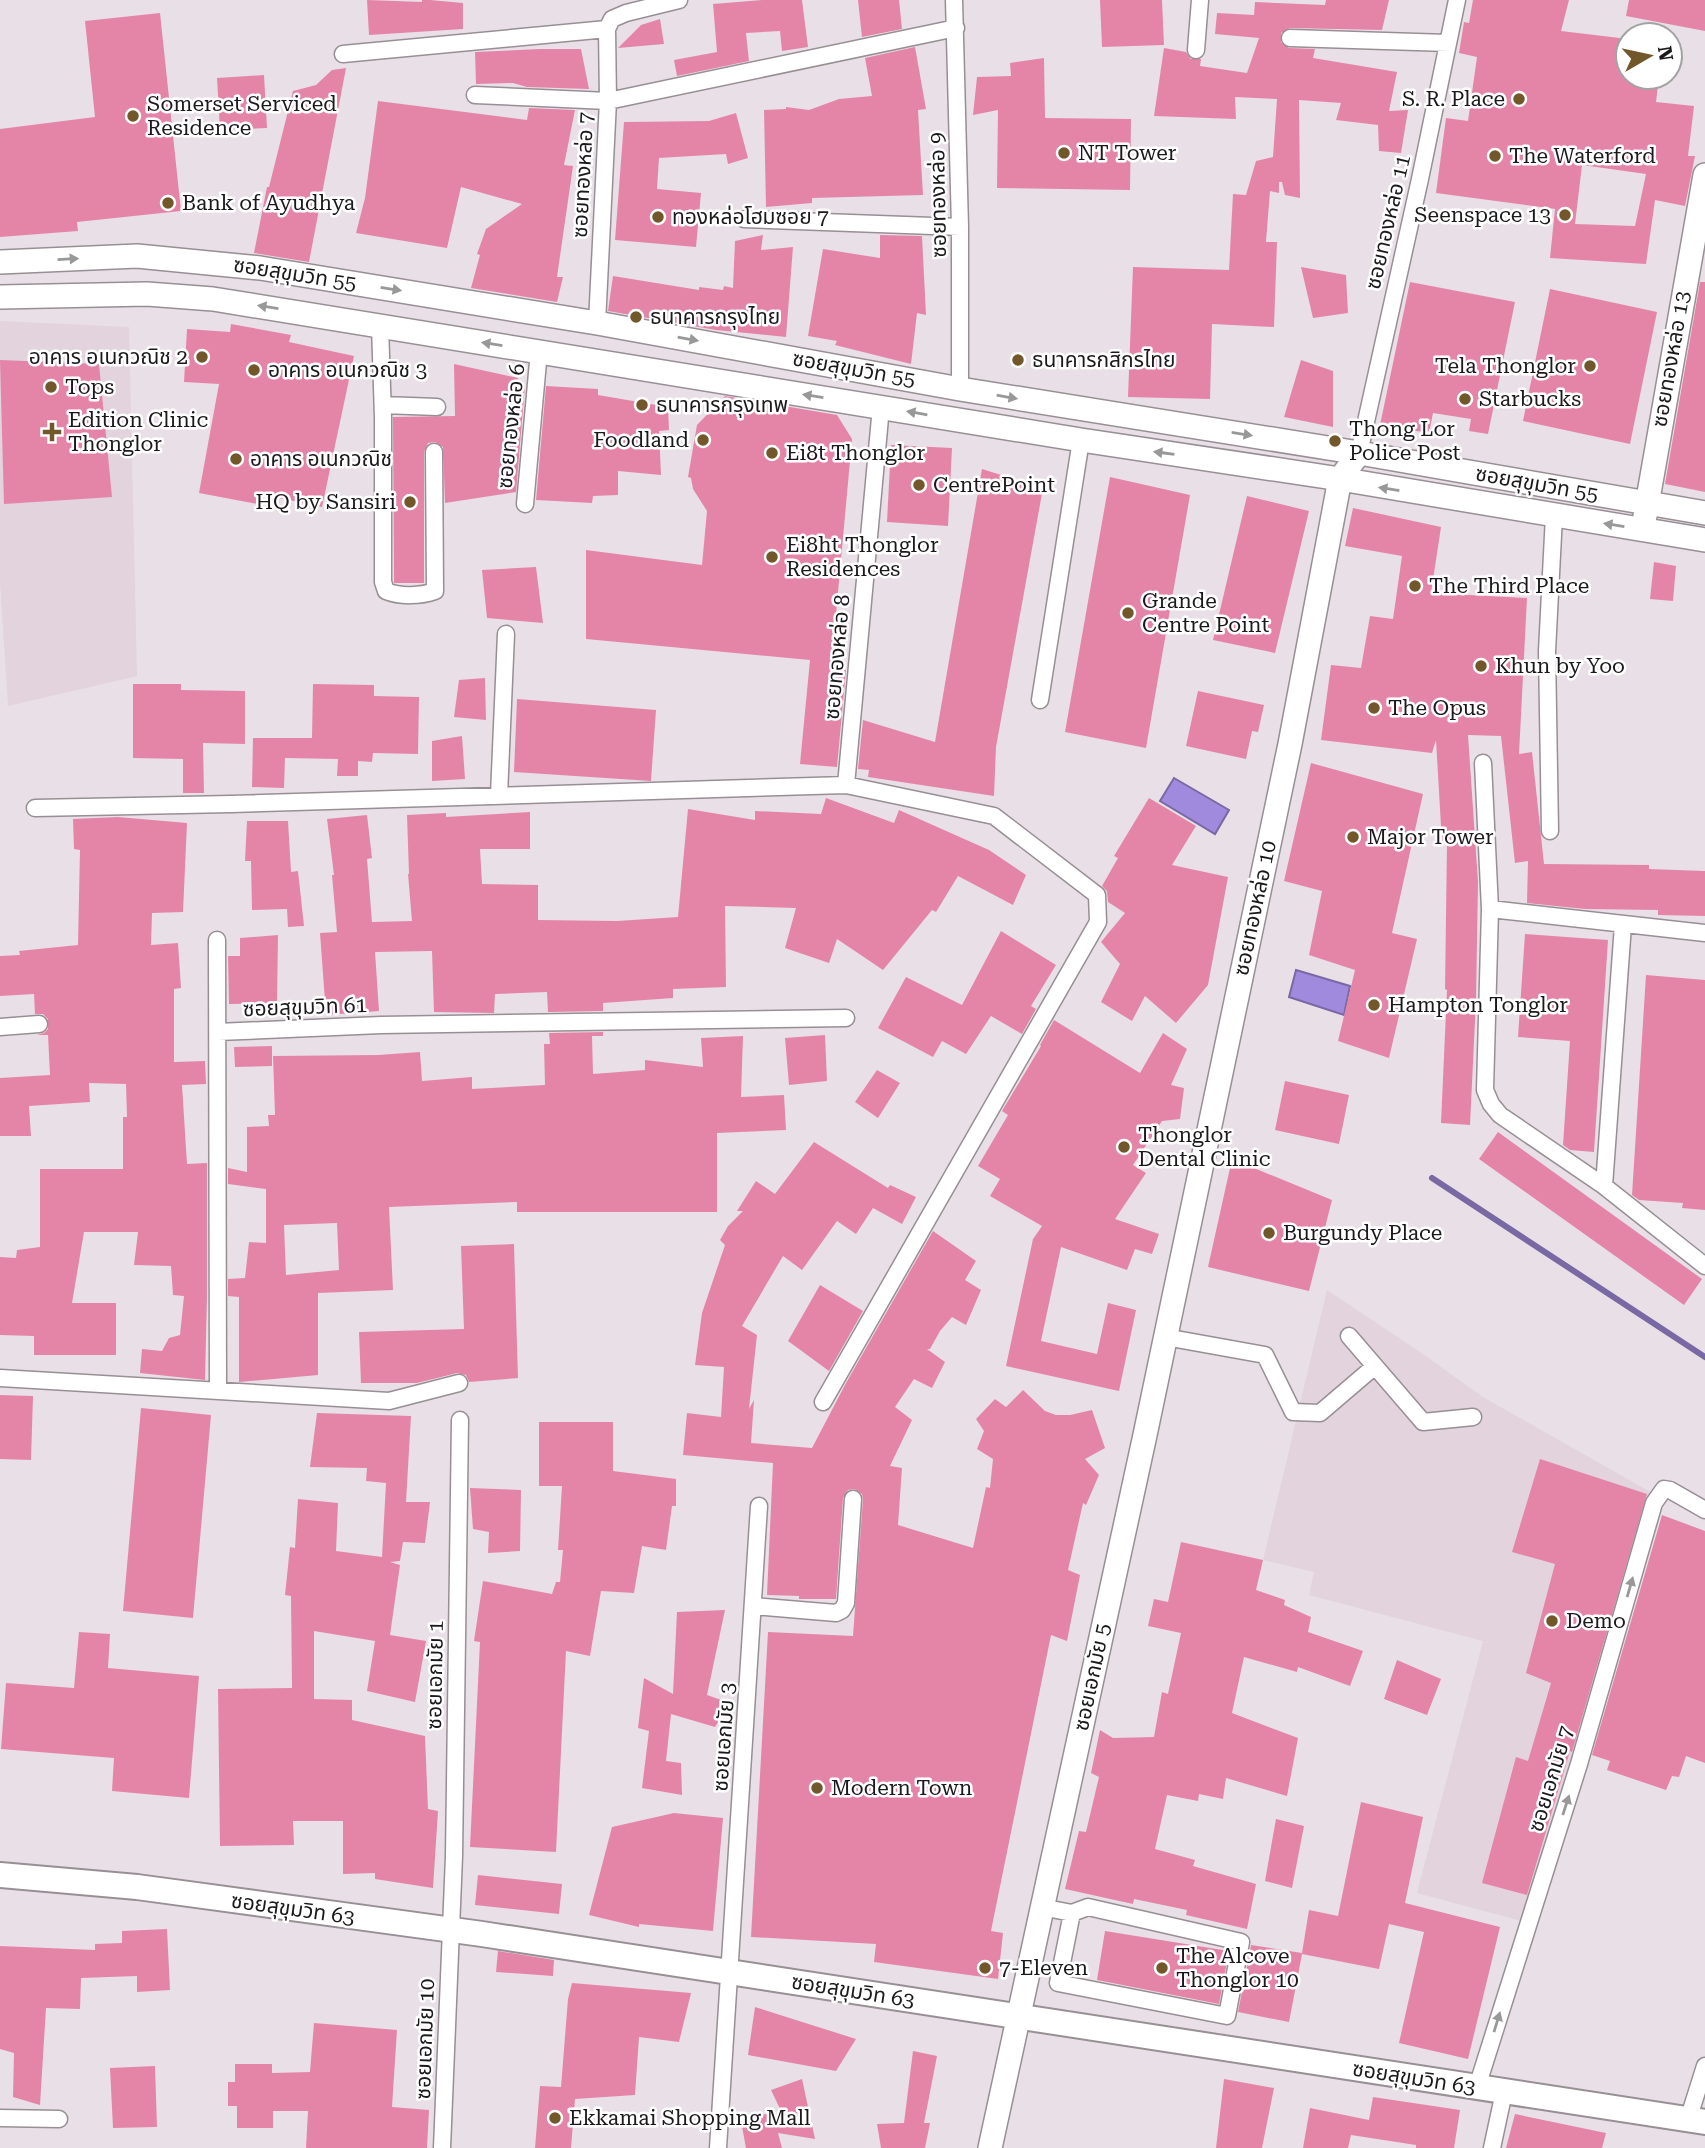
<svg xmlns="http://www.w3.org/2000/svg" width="1705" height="2148" font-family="'Roboto Serif','Noto Sans Thai',serif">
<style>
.built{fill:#e2d3dd}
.water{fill:#a08ade;stroke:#7868a4;stroke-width:2}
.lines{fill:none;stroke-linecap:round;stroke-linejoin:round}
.stream{stroke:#7868a4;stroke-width:6}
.building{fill:#e485a8;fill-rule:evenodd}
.street-casing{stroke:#978f94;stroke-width:19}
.secondary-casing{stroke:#978f94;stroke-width:26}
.primary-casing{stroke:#978f94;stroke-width:28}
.street{stroke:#fff;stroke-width:16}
.secondary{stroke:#fff;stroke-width:23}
.primary{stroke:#fff;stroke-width:24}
.oneway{fill:#989898}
.poi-dot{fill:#715729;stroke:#fff;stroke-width:2.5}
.labels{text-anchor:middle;stroke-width:5;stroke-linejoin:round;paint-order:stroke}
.poi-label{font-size:21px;fill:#1b191b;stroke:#fff;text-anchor:start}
.street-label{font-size:21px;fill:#1b191b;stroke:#fff}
</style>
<rect width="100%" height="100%" fill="#e8e0e6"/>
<path class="built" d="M0 321 129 327 137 676 8 706 0 583Z
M1327 1290 1420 1352 1483 1397 1661 1498 1525 1922 1417 1893 1483 1641 1309 1595 1314 1572 1263 1560Z"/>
<path class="water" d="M1174 778 1229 810 1215 834 1160 801Z
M1296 970 1350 986 1344 1015 1289 997Z"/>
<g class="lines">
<path class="stream" d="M1432 1178 1705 1357"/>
</g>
<path class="building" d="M367 0 422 2V0H430L463 3V29L369 35Z
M762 0H802L808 47 782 51 780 31 746 33 749 61 677 76 674 60 717 52 713 4Z
M858 0H899L902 29 862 37Z
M1100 0H1162L1164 45 1102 47Z
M1326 0H1389L1382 30 1290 28 1281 33V42L1289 48 1315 49 1313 58 1397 72 1389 111 1408 110 1401 153 1379 151 1378 125 1336 120 1341 103 1299 100 1300 198 1285 195 1282 182H1279V193L1270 191 1266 242H1277L1274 327 1212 324 1210 399 1128 397 1133 267 1229 270 1233 194 1246 195 1256 161 1273 157 1277 99 1235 97 1236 119 1154 116 1164 48 1186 52 1191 59H1201L1200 66 1247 73 1259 38 1215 34 1217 13 1254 15 1255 2 1325 5Z
M1473 0H1569L1561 31 1628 39V77H1659L1656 102 1694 106 1688 156H1695L1685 206 1655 200 1646 264 1550 258 1555 209 1436 193 1446 118 1468 121 1477 57 1459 53 1464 22 1469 23ZM1582 165 1646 174 1635 226 1575 224Z
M1629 0H1705V31L1626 16Z
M160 13 181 211 77 222 78 231 0 237V129L95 117 85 21Z
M660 19 664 44 618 48 641 25Z
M915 47 926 109 918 110 923 195 812 198V203L766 207 764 110 786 109V107L809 110 839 99 872 96 865 58Z
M540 49H581L589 89 527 87 513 83 476 84 475 52Z
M1044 58 1045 118 1131 119 1130 190 997 188 998 110 973 115 977 77 1011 76 1010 63Z
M346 68 309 262 254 253 267 187H269L293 91 316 85 332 70Z
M264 75 267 128 220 130 217 78Z
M378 101 527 120 529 108 575 110 564 165 573 166 557 277H563L557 302 471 288 480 255 477 254 486 229 522 204 461 187 447 248 356 233 365 198Z
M736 113 748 158 728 164 726 154 659 158 657 189 701 193 696 247 615 240 624 122 709 121Z
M763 235 761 250 793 247 786 337 716 330 608 311 613 276 699 290V287L723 290 724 286 733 288 735 241Z
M880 235 922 236 926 315 917 313 911 364 835 345 837 341 808 336 823 249 880 258Z
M1301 267 1346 275 1348 313 1313 318Z
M1410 282 1515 302 1488 434 1469 431 1471 419 1433 413 1429 433 1380 425Z
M1700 282H1705V492L1665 484Z
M1550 289 1657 312 1630 444 1523 421Z
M231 324 291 335 289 342 354 356 322 507 260 494 258 504 199 493 219 384 184 382 187 329 230 332Z
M0 360 99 364 112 497 4 504Z
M1301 360 1333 371V427L1284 417Z
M454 364 518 378 517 384 525 385 516 492 445 503 443 447 435 442 428 443 424 452V583H394L393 417 455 416Z
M546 386 598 389V395L668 407 669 430 659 431 661 475 618 471V495L593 496 592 503 536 500Z
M725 396 837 415 852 439 831 669 846 670 837 767 800 764 810 660 586 639V550L702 565 707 511 693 489 691 478 688 477 697 425Z
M891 445 952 448 948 526 887 522Z
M982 469 1043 488 996 747 994 796 868 777 869 770 858 769 863 720 935 742Z
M1110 477 1190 495 1146 748 1065 732Z
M1247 496 1309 511 1275 653 1213 640Z
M1353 508 1441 527 1431 593 1527 598 1519 754 1532 752 1544 864 1649 865V869L1705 871V916L1658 915V910L1585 909 1527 903 1528 861 1515 863 1501 736 1468 735 1478 882 1476 1000 1470 1125 1441 1123 1447 990 1445 989 1447 844 1442 843 1436 740 1432 753 1321 740 1331 665 1361 668 1370 616 1393 619 1402 556 1345 546Z
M1654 562 1676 566 1673 601 1650 599Z
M536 567 543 623 487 618 482 570Z
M485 678 486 720 454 717 459 680Z
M133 684H181V690L245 691V744L203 743 204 793H183V759L133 758Z
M313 684 374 685V696L419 697 418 754 373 753 372 762 358 761V776H337L338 759 285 758 284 788 252 787 253 738H312Z
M1198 691 1264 705 1258 732 1252 731 1246 759 1186 746Z
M517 699 656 710 651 781 514 772Z
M462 736 465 779 432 781V741Z
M1311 763 1423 794 1392 933 1417 939 1389 1058 1338 1041 1355 970 1309 955 1322 891 1284 881Z
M826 798 894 823 899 810 989 850 1026 875 1013 905 958 876 936 912 932 910 883 970 837 939 829 963 785 948 796 908 725 906 726 987 673 989V998L603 1003V1011L548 1012 547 992 495 994 494 1013 434 1012 432 951 375 952 379 1011 326 1015 320 933 337 932 332 875H334L327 819 367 815 372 858 367 859 372 922 412 921 408 874H409L407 815 446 813V817L530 812V849H480L482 884 538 885V920L617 921 678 917 688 809 755 820V811L821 814Z
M1149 798 1196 826 1172 865 1228 877 1208 985 1176 1023 1145 996 1132 1021 1101 1002 1120 964 1101 942 1125 913 1108 902 1107 891 1102 886 1118 858 1114 856Z
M118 817 187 823 183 912 152 913 151 945 178 943 181 988 174 989V1062L205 1061 206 1084 182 1085 187 1164 207 1163V1296L205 1380 140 1373 142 1349 162 1351 169 1338 180 1335 184 1296 173 1295 171 1266 134 1265 138 1232H84L72 1303H116V1355H34V1336L0 1335V1257L16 1258 17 1250 40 1247V1169H123V1117H127L126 1084 89 1083 90 1102 29 1106 31 1136H0V1078L50 1075 48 1035H37L44 1033 48 1029V1019L43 1014H35L34 994 0 996V956L20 955 19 951 78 945 80 850 74 849 73 819Z
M247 821H288L291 872 298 871 304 926 288 927 287 909 252 910 251 861H245Z
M1001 931 1056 965 1031 1006 1036 1009 1022 1034 991 1016 966 1054 942 1041 933 1057 878 1028 906 977 962 1005Z
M1525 934 1608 940 1594 1152 1570 1150 1563 1145 1570 1041 1518 1037Z
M278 935 277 1003 229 1004 228 956H240V938Z
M1646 975 1705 980V1210L1682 1208 1683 1203 1639 1200 1632 1195Z
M1054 1020 1140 1073 1163 1033 1187 1049 1171 1085 1184 1088 1180 1119 1162 1121 1133 1165 1146 1173 1115 1219 1159 1234 1152 1254 1135 1249 1127 1270 1061 1247 1041 1341 1097 1354 1108 1303 1136 1310 1119 1391 1006 1366 1033 1239 1042 1226 990 1196 1000 1179 978 1166 1008 1115 1002 1111 1041 1046 1040 1045Z
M603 1032V1036H592L593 1074 645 1070V1060L703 1067 701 1038 743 1036 741 1097 784 1095 786 1130 717 1133V1212H517V1202L389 1207 393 1290 318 1293V1375L239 1382V1297L228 1296V1279L245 1278 249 1242 266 1243V1189L228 1184V1168L247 1172V1127L269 1126 268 1115H275L273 1056 378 1055 420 1052 422 1081 472 1077V1089L545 1085 544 1044H550L549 1033ZM337 1223 339 1270 286 1275 284 1225Z
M825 1035 827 1081 789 1085 785 1038Z
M272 1046V1066L235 1067 234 1047Z
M877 1070 900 1083 878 1118 855 1102Z
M1285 1081 1349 1095 1339 1144 1275 1130Z
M1498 1132 1702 1279 1684 1305 1479 1159Z
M814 1142 888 1188 890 1185 916 1197 902 1224 873 1208 856 1234 837 1221 802 1270 783 1256 742 1326 757 1335 749 1409 754 1400 751 1443 812 1448 846 1383 933 1231 976 1261 965 1280 981 1290 966 1325 952 1317 940 1331 930 1349H927L945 1362 932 1388 914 1379 895 1407 912 1420 890 1466 902 1468 898 1525 973 1548 986 1487 990 1488 993 1459 977 1449 984 1431 976 1419 995 1399 1006 1407 1023 1390 1045 1411 1056 1415H1070L1092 1410 1105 1448 1085 1459 1099 1475 1086 1505 1083 1503 1068 1570 1080 1575 1067 1641 1051 1635 991 1931 1003 1933 998 1979 874 1962 876 1944 751 1937 768 1632 853 1636 863 1499 862 1494 854 1489 848 1490 843 1498 836 1599H799V1596L767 1595 773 1463 683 1455 687 1413 721 1417 724 1367 695 1365 702 1313 725 1245 720 1240 728 1226 743 1211H737L756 1181 775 1194Z
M1232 1159 1332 1200 1309 1291 1208 1267Z
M514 1244 518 1378 469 1382 466 1375 457 1373 417 1383H361L359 1332 464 1329 461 1246Z
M820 1285 863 1311 829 1371 788 1341Z
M0 1395 33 1396 31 1460 0 1459Z
M141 1408 211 1415 193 1618 123 1611Z
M317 1413 411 1416 406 1502H430L425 1543 403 1542 400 1561 390 1562 400 1565 390 1635 426 1641 415 1702 367 1691 375 1641 314 1631V1699L352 1700V1720L425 1736 428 1809 438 1811 433 1888 375 1879V1873L343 1874V1821H293L294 1845 220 1846 218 1689 292 1688 291 1596 285 1595 290 1547 295 1548 298 1499 338 1503 336 1551 382 1557 386 1483 366 1481 367 1468 310 1467Z
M539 1422H613V1471L676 1479V1506H672L666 1550 642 1546 634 1593 601 1591 590 1656 566 1651 556 1852 470 1847 480 1642 474 1641 483 1581 552 1594 556 1582H560L563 1550H558L562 1486H539Z
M1540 1459 1647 1494 1572 1752 1570 1751 1527 1895 1482 1883 1516 1757 1528 1761 1551 1683 1526 1673 1555 1564 1512 1552Z
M470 1488 521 1490 520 1551 488 1553 489 1532 473 1529Z
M1662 1515 1705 1531V1763L1686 1756 1679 1777 1672 1776 1666 1790 1607 1770 1610 1761 1592 1755Z
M1181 1542 1263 1560 1256 1590 1285 1600 1284 1605 1311 1617 1308 1632 1363 1651 1350 1686 1298 1667 1297 1672 1244 1657 1232 1713 1298 1738 1287 1796 1226 1778 1223 1799 1199 1794 1198 1801 1167 1795 1155 1849 1195 1860 1193 1866 1256 1884 1247 1929 1186 1915 1187 1910 1134 1899 1133 1904 1065 1889 1079 1831 1086 1832 1099 1777 1091 1773 1100 1730 1113 1738 1154 1737 1162 1692 1168 1694 1181 1633 1148 1626 1154 1599 1168 1602Z
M725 1610 707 1695 730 1703 715 1727 671 1714 666 1761 681 1763 682 1795 642 1788 649 1731 638 1728 644 1678 673 1694 677 1612Z
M79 1632 110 1634 108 1668 199 1676 189 1798 112 1791 114 1758 1 1749 6 1683 74 1688Z
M1397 1660 1441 1679 1427 1715 1384 1699Z
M1361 1802 1423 1817 1405 1903 1500 1927 1468 2059 1399 2043 1424 1932 1389 1924 1379 1969 1302 1954 1289 2022 1238 2012 1251 1945 1302 1953 1309 1910 1338 1916Z
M674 1813 723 1818 713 1931 639 1924V1927L589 1915 612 1827Z
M1276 1819 1304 1826 1292 1888 1265 1881Z
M478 1875 562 1884 559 1914 475 1905Z
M167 1929 170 1990 137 1992V1976L81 1978 80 2009 46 2008 40 2105 13 2097 14 2053 0 2049V1946L95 1950V1944L122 1943V1931Z
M1105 1931 1229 1951 1219 2004 1097 1980Z
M498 1951 554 1960 553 1976 496 1972Z
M572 1983 691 1993 679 2042 639 2037 635 2095 575 2099 571 2148H535L540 2086 561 2087 568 1999Z
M755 2007 856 2039 836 2071 748 2055Z
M314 2023 397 2030 392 2107 429 2110 427 2148H306L308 2111H273V2128H237V2106H228V2082H235V2064H272V2073L310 2072Z
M913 2051 937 2056 924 2123H930L925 2148H881L877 2124 904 2123Z
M155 2066 157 2127 113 2128 110 2068Z
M802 2079 815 2139 778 2133 782 2148H746L740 2116 782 2113 771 2090Z
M1224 2079 1274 2088 1262 2148H1216Z
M1373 2097 1460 2110 1454 2148H1416V2145L1351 2135 1348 2148H1303L1310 2108 1369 2120Z
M1515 2114 1606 2133 1602 2148H1506Z"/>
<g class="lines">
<g class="street-casing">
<path id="street" d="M954 0 960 227V389
M607 29 612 19 626 13 679 0
M1290 38 1448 43
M1196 50 1200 0
M343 54 607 29
M475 95 608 101 956 28
M744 219 960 227
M597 323 608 101 607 29
M380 325 383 418V582L386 591C400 597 421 596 435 591L434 452
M383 405 437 407
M1359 453 1420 179 1457 0
M525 504 539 351
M1040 700 1081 440
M1483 763 1490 909 1485 1090 1491 1104 1500 1115 1604 1186 1705 1266
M846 785 881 407
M499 795 506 634
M35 808 231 804 846 785 994 816 1097 895 1098 922 823 1402
M1550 831 1547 651 1554 516
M1490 909 1705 933
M217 940 218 1391
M0 1027 39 1024
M218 1032 381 1025 846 1018
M1604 1186 1623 925
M1349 1336 1423 1422 1473 1417
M1165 1337 1265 1355 1293 1412 1320 1413 1375 1366
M0 1378 389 1401 459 1383
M754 1606 836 1613 842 1610 846 1603 853 1499
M1041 1907 1072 1913 1088 1907 1241 1942 1227 2016 1058 1983 1072 1913
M1477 2087 1579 1764 1654 1503 1664 1489 1670 1490 1705 1510
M0 2118 59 2119
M1688 2120 1705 2066
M442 2148 454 1856 460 1420
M718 2148 759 1506
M1492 2148 1504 2092"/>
</g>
<g class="secondary-casing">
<path id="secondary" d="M0 262 137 256 260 268 597 323 960 389 1359 453 1705 513
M0 297 147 294 213 299 1081 440 1340 479 1705 540
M1645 516 1705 175
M990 2148 1145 1435 1290 744 1340 479 1359 453"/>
</g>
<g class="primary-casing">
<path id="primary" d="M0 1875 137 1887 482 1934 1705 2122"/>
</g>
<use href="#street" class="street"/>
<use href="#secondary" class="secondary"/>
<use href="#primary" class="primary"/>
</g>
<defs><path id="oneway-solid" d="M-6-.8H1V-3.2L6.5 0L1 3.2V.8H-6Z" transform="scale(1.75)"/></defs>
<g class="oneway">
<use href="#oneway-solid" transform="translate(68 259) rotate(-3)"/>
<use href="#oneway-solid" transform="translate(391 289) rotate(9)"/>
<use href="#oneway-solid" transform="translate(268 307) rotate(-171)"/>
<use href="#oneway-solid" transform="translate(688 339) rotate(10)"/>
<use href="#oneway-solid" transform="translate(492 344) rotate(-171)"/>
<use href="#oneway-solid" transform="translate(813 396) rotate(-171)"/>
<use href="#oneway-solid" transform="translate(1007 397) rotate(10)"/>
<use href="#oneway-solid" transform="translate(917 413) rotate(-170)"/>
<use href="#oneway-solid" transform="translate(1242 434) rotate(9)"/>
<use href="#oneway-solid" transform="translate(1164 453) rotate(-172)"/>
<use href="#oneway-solid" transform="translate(1389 489) rotate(-171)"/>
<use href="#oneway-solid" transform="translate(1614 525) rotate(-171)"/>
<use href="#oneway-solid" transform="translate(1630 1587) rotate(-74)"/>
<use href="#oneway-solid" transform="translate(1566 1805) rotate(-72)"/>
<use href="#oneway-solid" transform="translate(1497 2022) rotate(-73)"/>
</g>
<g class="poi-dot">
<circle cx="1519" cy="99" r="7"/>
<circle cx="133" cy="116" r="7"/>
<circle cx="1064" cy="153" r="7"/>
<circle cx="1495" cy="156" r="7"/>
<circle cx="168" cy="203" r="7"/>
<circle cx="1565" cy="215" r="7"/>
<circle cx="658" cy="217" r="7"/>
<circle cx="636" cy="317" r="7"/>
<circle cx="202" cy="357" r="7"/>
<circle cx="1018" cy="360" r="7"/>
<circle cx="1590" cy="366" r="7"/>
<circle cx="254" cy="370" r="7"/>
<circle cx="51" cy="387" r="7"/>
<circle cx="1465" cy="399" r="7"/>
<circle cx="642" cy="405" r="7"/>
<path d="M48.5 421.5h7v7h7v7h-7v7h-7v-7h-7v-7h7z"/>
<circle cx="703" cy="440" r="7"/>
<circle cx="1335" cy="441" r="7"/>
<circle cx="772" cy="453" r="7"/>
<circle cx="236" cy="459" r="7"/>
<circle cx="919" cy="485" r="7"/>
<circle cx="410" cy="502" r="7"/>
<circle cx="772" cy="557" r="7"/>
<circle cx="1415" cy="586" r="7"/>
<circle cx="1128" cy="613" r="7"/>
<circle cx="1481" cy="666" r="7"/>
<circle cx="1374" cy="708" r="7"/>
<circle cx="1353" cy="837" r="7"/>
<circle cx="1374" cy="1005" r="7"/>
<circle cx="1124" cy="1147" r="7"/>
<circle cx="1269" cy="1233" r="7"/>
<circle cx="1552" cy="1621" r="7"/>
<circle cx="817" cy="1788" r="7"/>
<circle cx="985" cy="1968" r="7"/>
<circle cx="1162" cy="1968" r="7"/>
<circle cx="555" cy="2118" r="7"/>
</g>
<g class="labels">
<g class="poi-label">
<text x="1505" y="106" text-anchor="end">S. R. Place</text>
<text x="147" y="111">Somerset Serviced<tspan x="147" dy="24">Residence</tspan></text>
<text x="1078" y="160">NT Tower</text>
<text x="1509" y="163">The Waterford</text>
<text x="182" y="210">Bank of Ayudhya</text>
<text x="1551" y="222" text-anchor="end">Seenspace 13</text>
<text x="672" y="224">ทองหล่อโฮมซอย 7</text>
<text x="650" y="324">ธนาคารกรุงไทย</text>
<text x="188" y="364" text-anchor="end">อาคาร อเนกวณิช 2</text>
<text x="1032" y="367">ธนาคารกสิกรไทย</text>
<text x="1576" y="373" text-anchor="end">Tela Thonglor</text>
<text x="268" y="377">อาคาร อเนกวณิช 3</text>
<text x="65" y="394">Tops</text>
<text x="1479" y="406">Starbucks</text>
<text x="656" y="412">ธนาคารกรุงเทพ</text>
<text x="68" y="427">Edition Clinic<tspan x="68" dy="24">Thonglor</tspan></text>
<text x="1349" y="436">Thong Lor<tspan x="1349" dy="24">Police Post</tspan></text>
<text x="689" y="447" text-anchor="end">Foodland</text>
<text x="786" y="460">Ei8t Thonglor</text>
<text x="250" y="466">อาคาร อเนกวณิช</text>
<text x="933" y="492">CentrePoint</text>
<text x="396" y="509" text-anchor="end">HQ by Sansiri</text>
<text x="786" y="552">Ei8ht Thonglor<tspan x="786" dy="24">Residences</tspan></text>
<text x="1429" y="593">The Third Place</text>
<text x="1142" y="608">Grande<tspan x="1142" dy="24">Centre Point</tspan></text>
<text x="1495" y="673">Khun by Yoo</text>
<text x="1388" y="715">The Opus</text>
<text x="1367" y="844">Major Tower</text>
<text x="1388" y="1012">Hampton Tonglor</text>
<text x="1138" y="1142">Thonglor<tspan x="1138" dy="24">Dental Clinic</tspan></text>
<text x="1283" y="1240">Burgundy Place</text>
<text x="1566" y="1628">Demo</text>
<text x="831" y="1795">Modern Town</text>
<text x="1176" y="1963">The Alcove<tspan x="1176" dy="24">Thonglor 10</tspan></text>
<text x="999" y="1975">7-Eleven</text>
<text x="569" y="2125">Ekkamai Shopping Mall</text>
</g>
<g class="street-label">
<text transform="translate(583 175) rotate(-87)" y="7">ซอยทองหล่อ 7</text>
<text transform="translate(938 195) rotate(-91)" y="7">ซอยทองหล่อ 9</text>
<text transform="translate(1388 222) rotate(-77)" y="7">ซอยทองหล่อ 11</text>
<text transform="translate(295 274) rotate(9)" y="7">ซอยสุขุมวิท 55</text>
<text transform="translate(1671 359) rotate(-80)" y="7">ซอยทองหล่อ 13</text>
<text transform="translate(854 369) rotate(10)" y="7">ซอยสุขุมวิท 55</text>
<text transform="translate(511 426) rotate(-84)" y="7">ซอยทองหล่อ 6</text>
<text transform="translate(1537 484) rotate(10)" y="7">ซอยสุขุมวิท 55</text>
<text transform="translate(837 657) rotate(-85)" y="7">ซอยทองหล่อ 8</text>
<text transform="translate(1255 908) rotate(-78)" y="7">ซอยทองหล่อ 10</text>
<text transform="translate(305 1007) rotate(-2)" y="7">ซอยสุขุมวิท 61</text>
<text transform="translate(435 1675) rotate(-89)" y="7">ซอยเอกมัย 1</text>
<text transform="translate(1092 1677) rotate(-78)" y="7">ซอยเอกมัย 5</text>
<text transform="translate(724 1737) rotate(-86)" y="7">ซอยเอกมัย 3</text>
<text transform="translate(1551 1779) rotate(-73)" y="7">ซอยเอกมัย 7</text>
<text transform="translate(293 1909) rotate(8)" y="7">ซอยสุขุมวิท 63</text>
<text transform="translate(853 1991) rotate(9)" y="7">ซอยสุขุมวิท 63</text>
<text transform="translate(425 2039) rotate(-88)" y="7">ซอยเอกมัย 10</text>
<text transform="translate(1414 2078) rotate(9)" y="7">ซอยสุขุมวิท 63</text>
</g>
</g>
<g transform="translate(1649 56) rotate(81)"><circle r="33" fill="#ffffff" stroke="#a4a3a4" stroke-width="2"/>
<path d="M0-5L12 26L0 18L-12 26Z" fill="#715729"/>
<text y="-10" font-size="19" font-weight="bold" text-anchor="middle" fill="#1b191b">N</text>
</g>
</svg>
